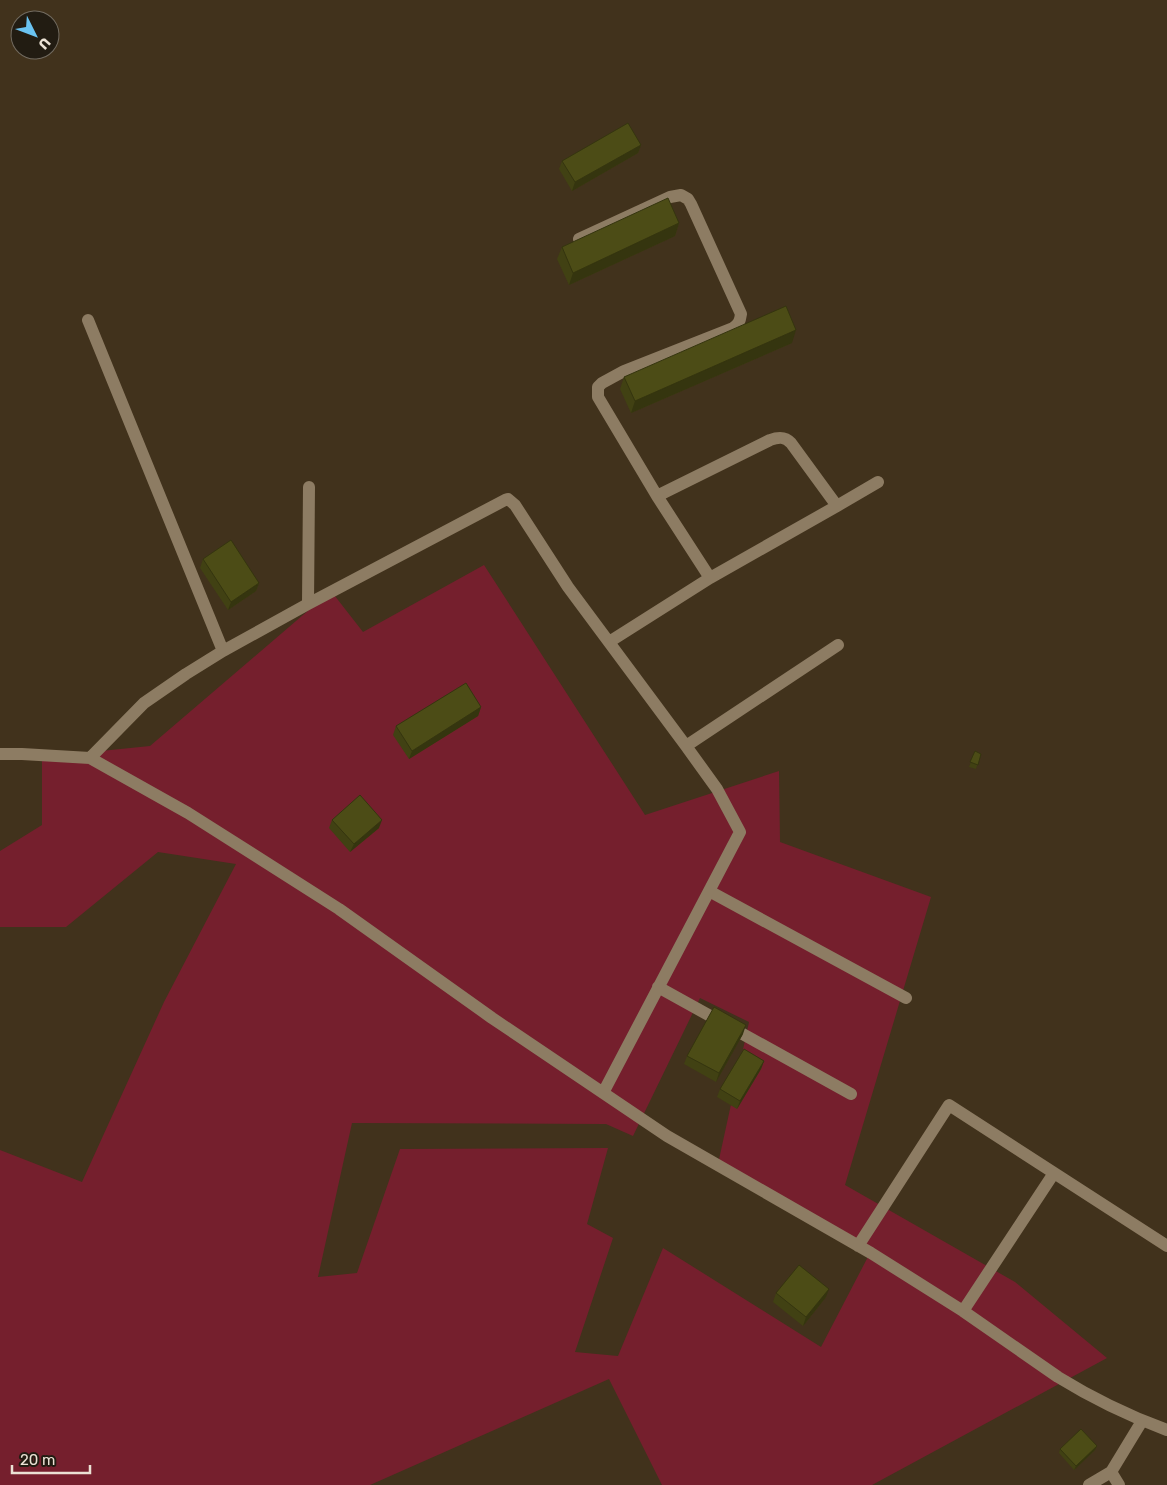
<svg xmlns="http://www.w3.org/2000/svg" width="1167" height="1485" font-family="Rubik,sans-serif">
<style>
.green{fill:#751f2d;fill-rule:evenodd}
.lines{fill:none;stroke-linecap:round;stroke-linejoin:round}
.minor{stroke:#8d7c63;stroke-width:12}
.wall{fill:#414113}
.shaded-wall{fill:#35350f}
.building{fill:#4c4c16;stroke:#35350f}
</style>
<rect width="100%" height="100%" fill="#41321c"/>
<path class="green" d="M484 565 645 815 779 771 780 842 931 897 845 1185 1015 1282 1107 1358 872 1485H662L609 1379 370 1485H0V1150L82 1182 164 1002 236 864 158 852 66 927H0V851L42 825V757L150 746 331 591 363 632ZM700 998 749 1022 718 1164 871 1251 821 1347 663 1248 618 1356 575 1352 613 1238 587 1224 608 1148 400 1149 357 1273 318 1277 352 1123 606 1124 633 1136Z"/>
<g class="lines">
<path class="minor" d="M579 239 670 197 681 195 688 199 691 204 741 314C740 321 739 324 733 328L624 371 602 383 598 387V397L657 496 710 578
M88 320 223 651
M837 506 878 482
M308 604 309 487
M609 642 710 578 837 506 791 443C785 436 778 437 770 440L657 496
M686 746 838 645
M0 754H22L90 758 188 813 339 909 492 1018 667 1136 871 1253 963 1311 1058 1377C1092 1398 1129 1416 1167 1430
M90 758 144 703 186 674 223 651 308 604 505 500 508 499 515 505 568 587 686 746 717 789 740 832 603 1093
M709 891 906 998
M658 987 851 1094
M858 1246 949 1105 1167 1246
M963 1311 1054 1173
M1111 1472 1119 1485
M1089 1485 1111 1472 1142 1421"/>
</g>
<path class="wall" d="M641 145 638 153 572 191 559 169 562 161Z
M679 223 675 236 569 285 557 259 562 247Z
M792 343 631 413 620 389 624 377Z
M203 559 259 583 256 591 228 610 200 568Z
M481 707 478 716 409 759 393 735 396 726Z
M975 751 981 754 976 769 969 767Z
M332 820 379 828 350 852 329 828Z
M743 1034 716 1082 684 1064 687 1056Z
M764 1061 761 1069 737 1109 717 1097 720 1089Z
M776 1293 826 1297 803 1326 773 1302Z
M1097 1446 1095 1450 1074 1470 1059 1453 1060 1449Z"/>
<path class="shaded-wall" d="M641 145 638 153 572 191 575 182Z
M679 223 675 236 569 285 573 273Z
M796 330 792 343 631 413 635 401Z
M259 583 256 591 228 610 231 602Z
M481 707 478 716 409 759 412 751Z
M382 820 379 828 350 852 354 844Z
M746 1025 743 1034 716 1082 719 1073Z
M764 1061 761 1069 737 1109 740 1101Z
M829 1289 826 1297 803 1326 806 1317Z
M1097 1446 1095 1450 1074 1470 1076 1466Z"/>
<path class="building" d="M628 123 641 145 575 182 562 161Z
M668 198 679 223 573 273 562 247Z
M786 306 796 330 635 401 624 377Z
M231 540 259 583 231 602 203 559Z
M466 683 481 707 412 751 396 726Z
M975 751 981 754 978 765 970 762Z
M360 795 382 820 354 844 332 820Z
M714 1007 746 1025 719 1073 687 1056Z
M744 1049 764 1061 740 1101 720 1089Z
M799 1265 829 1289 806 1317 776 1293Z
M1081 1429 1097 1446 1076 1466 1060 1449Z"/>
<g transform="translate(35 35) rotate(132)"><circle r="24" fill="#221c12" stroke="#726b60"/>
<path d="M0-4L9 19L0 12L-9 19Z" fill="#6ac3f1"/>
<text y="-8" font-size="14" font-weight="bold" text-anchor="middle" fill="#ebe2d5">U</text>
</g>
<path d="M12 1465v8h78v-8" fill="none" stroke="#ebe2d5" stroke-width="2.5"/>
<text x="20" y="1465" font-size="15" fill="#ebe2d5" stroke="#221c12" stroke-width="4" paint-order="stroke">20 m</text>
</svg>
